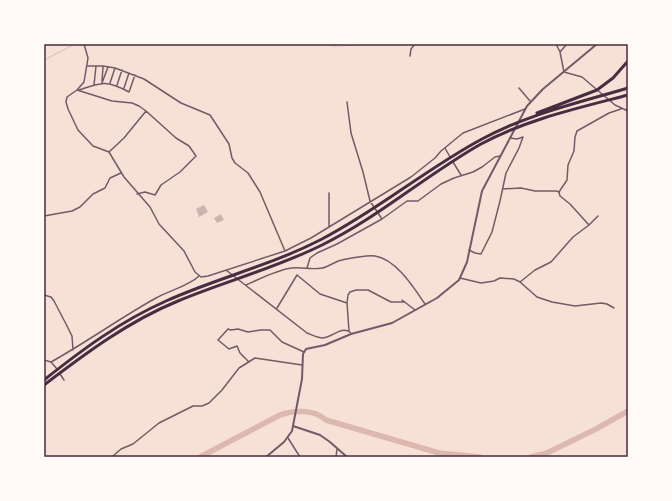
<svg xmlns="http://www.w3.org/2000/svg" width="672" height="501" font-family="'Source Sans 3',sans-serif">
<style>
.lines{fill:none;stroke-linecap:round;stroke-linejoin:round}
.stream{stroke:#dcb8b0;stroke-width:1}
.river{stroke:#dcb8b0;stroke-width:5.5}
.building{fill:#ccb4b1}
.minor{stroke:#755966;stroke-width:1.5}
.tertiary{stroke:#755966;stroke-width:2}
.motorway{stroke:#4a2c40;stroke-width:3}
.neatline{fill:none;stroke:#4a2c40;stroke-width:1.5}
</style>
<rect width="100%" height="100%" fill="#f7e1d7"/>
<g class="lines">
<path class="stream" d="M319 44 336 46 370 44
M44 60 75 44"/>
<path class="river" d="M200 457 280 415C294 410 314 409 326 420L439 453 480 457
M531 457 547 453 596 429 628 411"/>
</g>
<path class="building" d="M204 205 208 212 199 217 196 209Z
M221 214 224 220 217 223 214 218Z"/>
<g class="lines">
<path class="minor" d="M84 44 88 58 84 82 77 90 67 97 66 102 68 109 78 130 93 146 109 152 124 177 150 207 159 224 184 251 195 272 201 277 208 276 285 251 311 238 411 177 435 158 441 151 463 133 525 109
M556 44 560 52 564 72 582 77 615 105 628 111
M560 52 567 44
M410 56 411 49 415 44
M87 66H103L115 68 144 79 181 103 210 115 229 144 232 158 235 163 248 173 260 192 285 251
M102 81 103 67
M102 83 108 67
M110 83 115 68
M94 85 96 66
M117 85 122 70
M124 88 129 73
M519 88 530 101
M77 90 112 101 132 103 139 106 146 111 176 138 189 146 196 156 180 172 161 185 155 195 145 192 137 194
M79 90C102 82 107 80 129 92L135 75
M347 102 351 133 363 172 370 201 382 219
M510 138 517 139 523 137
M445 148 450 157
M109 152 124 138 146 111
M453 162 461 175
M503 189 521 188 535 191H556L559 192 560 196 570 204 589 225
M559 192 567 180 568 165 574 151 575 137 577 131 609 113 621 109
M44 216 72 211 80 207 93 194 105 188 110 178 121 173
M329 226V193
M469 250 475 253 481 254 492 232 500 201 506 173 519 148 523 137
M307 268 310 258 317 253 337 244 382 219 407 201H418L441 184 454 178 473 172 482 167 495 157 500 156
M226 270 307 333C312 335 318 338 323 338 333 337 341 326 350 332L351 334
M460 278 481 283 494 281 500 278 514 279 520 282 537 297 552 302 575 306 601 303 607 304 614 308
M520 282 535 270 551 262 573 237 589 225 598 216
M246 285C260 279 276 270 292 268 302 267 312 270 322 268 329 267 335 261 342 260 352 258 365 255 375 256 396 259 414 288 425 304
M44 295 51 297 54 301 66 324 72 336 73 350
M402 300 415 310
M277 308 297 275 320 294 347 303
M349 331 347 303 348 295 350 292 356 290H368L391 302H405
M44 360 51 362 57 369
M51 362C87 342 120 318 156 298 168 291 189 286 199 276
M249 362 240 353 237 346 229 349 218 340 228 329 231 330 238 329 248 332 261 330H270L282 342 304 352
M60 374 64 380
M288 438 300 457
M112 457 121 449 133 444 159 423 193 406H202L209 403 222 390 239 368 255 358 302 365
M336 457 337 449"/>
<path class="tertiary" d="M293 426 320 435 330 442 347 457
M266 457 284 442 292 431 302 379 303 354 306 349 325 345 351 334 392 323 437 298 459 280 467 262 482 191 527 106 543 89 597 44"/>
<path class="motorway" d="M537 113 597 90 613 78 628 61
M44 380C83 349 121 321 166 301 217 278 272 265 322 239 378 210 426 169 482 139 528 114 578 103 628 88
M44 385C86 353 129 321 178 301 226 281 276 268 322 245 379 217 426 175 481 144 528 119 578 108 628 95"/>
</g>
<rect width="672" height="501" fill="none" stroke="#fffaf5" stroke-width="90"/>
<rect x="45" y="45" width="582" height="411" class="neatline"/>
</svg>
